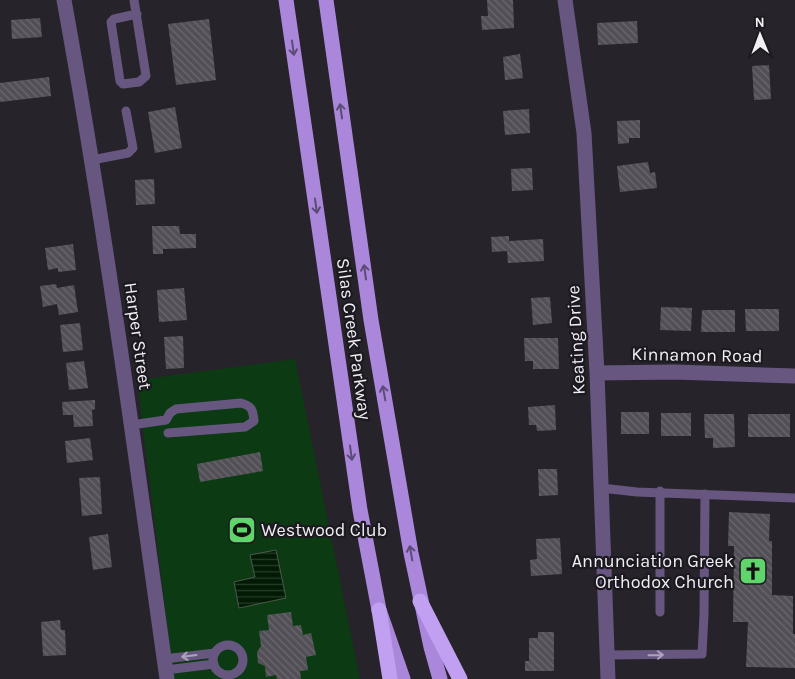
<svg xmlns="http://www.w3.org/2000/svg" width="795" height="679" font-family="Karla,sans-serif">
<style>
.garden{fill:#0c3b13}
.water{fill:url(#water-rules);stroke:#4a5a4c}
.building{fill:url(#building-back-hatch)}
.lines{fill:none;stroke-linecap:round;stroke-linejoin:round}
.lane{stroke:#675780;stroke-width:9}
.street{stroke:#675780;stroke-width:15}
.primary{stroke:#ab87dc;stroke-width:15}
.highway{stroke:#c1a0f1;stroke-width:15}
.oneway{stroke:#5c4b75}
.oneway2{stroke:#aca3ba}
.labels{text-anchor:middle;stroke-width:4.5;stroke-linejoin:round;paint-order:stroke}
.street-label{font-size:18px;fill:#f1eff4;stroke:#1c1a20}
.poi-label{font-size:18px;fill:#f1eff4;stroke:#1c1a20;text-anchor:start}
</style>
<defs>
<pattern id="water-rules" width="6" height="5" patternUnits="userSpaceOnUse" patternTransform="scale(1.25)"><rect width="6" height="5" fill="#021a04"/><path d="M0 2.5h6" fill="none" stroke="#273c29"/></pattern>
<pattern id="building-back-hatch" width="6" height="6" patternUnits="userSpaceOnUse" patternTransform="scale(1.25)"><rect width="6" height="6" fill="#524f57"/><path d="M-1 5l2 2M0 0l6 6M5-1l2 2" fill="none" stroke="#6b6970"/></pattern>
</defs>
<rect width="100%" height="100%" fill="#26232a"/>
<path class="garden" d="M295 359 360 679H174L137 380Z"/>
<path class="water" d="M276 550 286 598 239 608 234 582 255 577 250 555Z"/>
<path class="building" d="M487 0H513L514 28 482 30 481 16H488Z
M40 18 42 37 12 39 11 20Z
M209 19 216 80 176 85 168 24Z
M637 21 638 43 598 45 597 23Z
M520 54 523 78 505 80 503 57Z
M769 65 771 99 754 100 752 66Z
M49 77 51 96 0 102V83Z
M175 107 182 148 155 153 148 112Z
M529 109 530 133 505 135 503 111Z
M640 120V138H629V143L618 144 617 121Z
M648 162 650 173 655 172 657 188 620 192 617 166Z
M532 168 533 190 512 191 511 169Z
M154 179 155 204 136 205 135 180Z
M152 226H179L180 234H196V248L163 249V254H153Z
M509 236V241L543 239 544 261 508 263 507 251 492 252 491 237Z
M73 244 76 270 58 272V268L48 270 45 248Z
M56 284 57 288 74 285 78 312 59 315 57 304 43 307 40 286Z
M184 288 187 320 159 322 157 290Z
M550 297 552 323 533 325 531 298Z
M661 307 692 308 691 331 660 330Z
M745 309H779V331H746Z
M702 310H735V332H701Z
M80 323 83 350 63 352 60 325Z
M183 336 184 368 166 369 164 337Z
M524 338H558L559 369H533V361H525Z
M84 361 88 388 69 390 66 363Z
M95 400V409L92 410 93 426 74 427 73 415H63L62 402Z
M555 405 556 430 537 431 536 425H529L528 407Z
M621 412H649V434H621Z
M661 413H691V436H661Z
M704 414H734L735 447 713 448V438H705Z
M748 414H790V437H748Z
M90 438 93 460 67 463 65 441Z
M260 452 263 471 200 482 197 464Z
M538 469H557L558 495 539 496Z
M100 477 102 514 82 516 79 478Z
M729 512 770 514 769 541H772V595L793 596V634H795V668L746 667 748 622H733L734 546H728Z
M108 534 112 567 93 570 89 537Z
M560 538 562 574 531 576 530 560 537 559 536 539Z
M291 612 293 626 301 625 303 635 311 633 316 655 306 657 308 670 300 671 301 679H277L276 675 266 677 265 666 258 663 257 652 261 646 259 631 269 630 267 615Z
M60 620 61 630H65L66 655 43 656 41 622Z
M538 632H554V671H525V661H529V638H538Z"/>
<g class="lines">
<path class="lane" d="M134 0 146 76 139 82 123 84 120 81 111 22 114 19 137 14
M92 160 128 153 133 148 126 111
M131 425 166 420 170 413 176 409 241 403C252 406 253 410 254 421L245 427 168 433
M601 488 637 492 795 498
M660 491V612
M213 660a15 15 0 1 1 30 0a15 15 0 1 1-30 0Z
M608 655 702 654 704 615 705 494
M164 659 215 653
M166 670 214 664"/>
<path class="street" d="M64 0C105 225 135 452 167 679
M565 0 584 133 597 373 608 679
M597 373 674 372 795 376"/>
<path class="primary" d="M286 0 360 510 379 610 403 679
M326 0 371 320 411 553 431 647 440 679"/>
<path class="highway" d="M420 601 460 679
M379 610 390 679"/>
</g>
<defs><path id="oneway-shaft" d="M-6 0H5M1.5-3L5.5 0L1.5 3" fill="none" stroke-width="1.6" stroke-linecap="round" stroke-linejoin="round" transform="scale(1.25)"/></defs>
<g class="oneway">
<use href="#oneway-shaft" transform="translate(293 48) rotate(82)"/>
<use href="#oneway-shaft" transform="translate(341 111) rotate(-98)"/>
<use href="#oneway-shaft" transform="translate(316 206) rotate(82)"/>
<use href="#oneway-shaft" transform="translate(365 272) rotate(-98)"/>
<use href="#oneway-shaft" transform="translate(384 393) rotate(-100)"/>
<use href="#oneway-shaft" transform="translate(351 453) rotate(82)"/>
<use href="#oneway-shaft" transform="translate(411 553) rotate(-100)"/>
</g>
<g class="oneway2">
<use href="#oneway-shaft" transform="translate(656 655) rotate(-1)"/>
<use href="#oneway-shaft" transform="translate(189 656) rotate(173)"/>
</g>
<defs>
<g id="stadium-square" transform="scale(1.4375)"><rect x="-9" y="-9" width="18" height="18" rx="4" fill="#5fd56b" stroke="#1c1a20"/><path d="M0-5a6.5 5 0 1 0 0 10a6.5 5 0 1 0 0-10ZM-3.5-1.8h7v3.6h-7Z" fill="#111"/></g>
<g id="church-square" transform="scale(1.4375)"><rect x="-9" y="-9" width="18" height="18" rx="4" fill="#5fd56b" stroke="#1c1a20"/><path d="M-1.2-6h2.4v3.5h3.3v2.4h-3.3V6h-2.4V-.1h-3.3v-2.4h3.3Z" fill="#111"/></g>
</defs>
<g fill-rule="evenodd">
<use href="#stadium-square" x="242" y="530"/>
<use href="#church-square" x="753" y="571"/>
</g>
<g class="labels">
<g class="street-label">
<text transform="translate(138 336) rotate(82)" y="6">Harper Street</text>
<text transform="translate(354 339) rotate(82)" y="6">Silas Creek Parkway</text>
<text transform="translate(576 340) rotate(-93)" y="6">Keating Drive</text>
<text transform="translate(697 355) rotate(1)" y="6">Kinnamon Road</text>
</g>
<g class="poi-label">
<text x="261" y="536">Westwood Club</text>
<text x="734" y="567" text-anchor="end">Annunciation Greek<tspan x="734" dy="21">Orthodox Church</tspan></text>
</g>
</g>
<g transform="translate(760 35) rotate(359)" stroke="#1c1a20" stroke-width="4" paint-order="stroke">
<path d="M0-4L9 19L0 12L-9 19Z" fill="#f1eff4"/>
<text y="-8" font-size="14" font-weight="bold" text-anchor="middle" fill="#f1eff4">N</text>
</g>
</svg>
